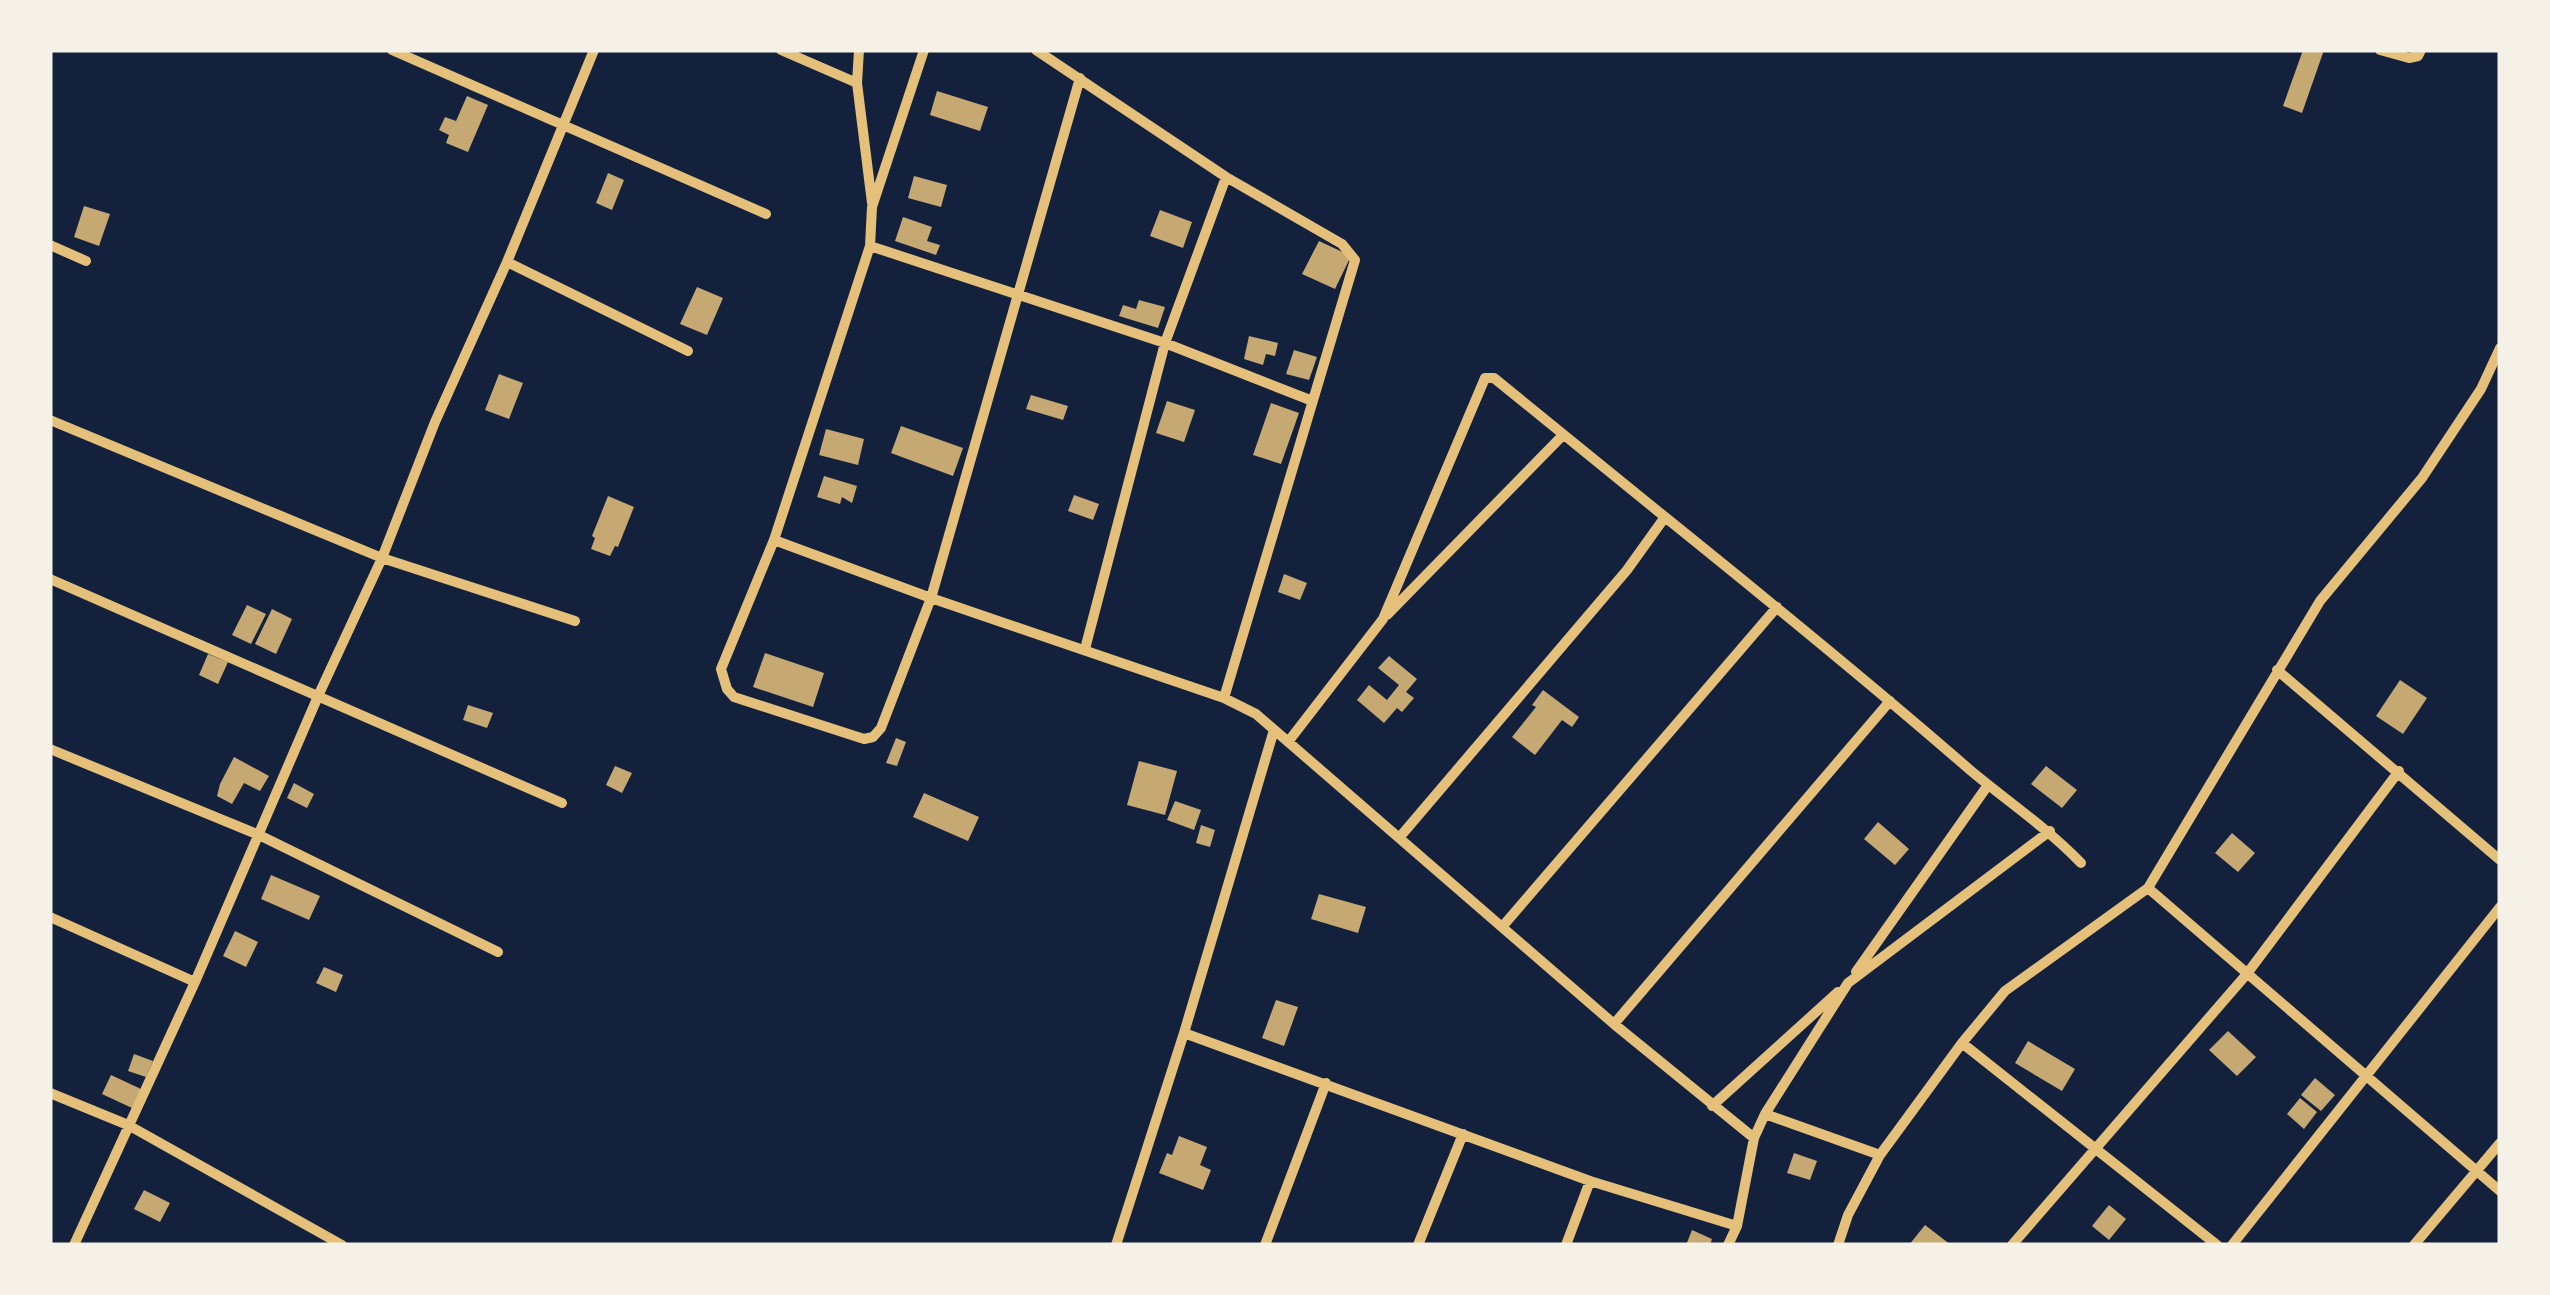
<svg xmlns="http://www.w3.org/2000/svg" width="2550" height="1295" font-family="Bitter,serif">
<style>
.building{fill:#c6a872}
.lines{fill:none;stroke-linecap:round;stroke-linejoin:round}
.minor{stroke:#e5c07b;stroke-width:10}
</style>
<rect width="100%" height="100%" fill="#14213d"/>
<path class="building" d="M2303 50H2324L2302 113 2283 106Z
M937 91 988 107 980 131 930 115Z
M467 96 488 105 468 152 446 143 449 135 439 130 445 117 456 121Z
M608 173 624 180 612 210 596 203Z
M914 176 947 185 941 207 908 198Z
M84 206 110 214 99 246 74 237Z
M1160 210 1192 222 1183 248 1150 236Z
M903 217 932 227 927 241 940 245 936 255 895 241Z
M1319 241 1351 256 1335 289 1302 274Z
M697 287 723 298 707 335 680 324Z
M1139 300 1165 307 1158 328 1119 316 1123 305 1136 309Z
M1249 336 1278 343 1275 356 1266 354 1263 365 1244 359Z
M1294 350 1317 357 1309 380 1286 374Z
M499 374 523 383 509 419 485 410Z
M1031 395 1068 406 1063 420 1026 409Z
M1167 401 1195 410 1184 442 1156 433Z
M1271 403 1299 413 1281 464 1253 455Z
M901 426 963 448 953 476 891 453Z
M826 429 864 439 858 465 819 455Z
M824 476 857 486 852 503 842 497 840 504 817 497Z
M1074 495 1099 504 1093 520 1068 511Z
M608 496 634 507 618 547 615 546 610 556 591 549 595 538 592 536Z
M1284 574 1307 583 1300 600 1278 592Z
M247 605 266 614 251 644 232 635Z
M272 609 292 619 276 654 255 644Z
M765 653 824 673 813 707 753 687Z
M208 654 228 662 218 684 199 675Z
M1389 656 1417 679 1406 692 1414 698 1402 712 1397 708 1384 723 1357 700 1369 685 1387 700 1399 685 1378 668Z
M2400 680 2427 698 2403 734 2376 716Z
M1543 690 1579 717 1572 727 1562 720 1535 755 1512 737 1536 707 1532 705Z
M468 705 493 713 487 728 463 720Z
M896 738 906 742 897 766 886 763Z
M234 757 269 776 260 791 244 783 232 804 217 796 220 784Z
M1139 761 1177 771 1165 815 1127 805Z
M615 766 632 773 622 793 606 785Z
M2046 766 2077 790 2062 808 2031 784Z
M294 783 314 794 307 808 287 798Z
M924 793 979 817 968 841 913 817Z
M1175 801 1201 810 1194 830 1167 820Z
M1878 822 1909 849 1895 865 1864 839Z
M1201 825 1215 830 1210 847 1196 843Z
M2232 833 2255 853 2238 872 2215 853Z
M271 875 320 896 309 920 261 899Z
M1319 894 1366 907 1358 933 1311 919Z
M235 931 258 942 246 967 223 956Z
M324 967 343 975 336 992 316 983Z
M1276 1000 1298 1007 1284 1046 1262 1038Z
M2228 1031 2256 1057 2237 1076 2209 1050Z
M2028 1041 2075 1069 2062 1091 2015 1063Z
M134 1054 153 1061 146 1077 128 1071Z
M111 1075 141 1089 132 1108 102 1094Z
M2315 1078 2335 1095 2321 1111 2301 1095Z
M2300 1098 2317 1112 2304 1129 2287 1114Z
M1179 1136 1207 1147 1200 1165 1211 1170 1203 1190 1159 1173 1167 1153 1172 1155Z
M1794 1153 1817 1161 1810 1180 1787 1173Z
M144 1190 170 1203 160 1222 134 1209Z
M2109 1205 2126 1219 2109 1240 2092 1226Z
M1925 1225 1951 1245H1909Z
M1692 1230 1712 1239 1710 1245H1686Z"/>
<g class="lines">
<path class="minor" d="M392 50 766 214
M781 50 857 83
M859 50 857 83 872 203
M924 50 872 207 870 246 774 540 721 669 727 689 734 697 864 739 873 737 881 728 931 598 1080 78
M1036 50 1226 177 1342 244 1355 260 1224 698
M2380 50 2409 58 2418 56 2421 50
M50 245 86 261
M870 246 1165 343 1310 400
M507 262 688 351
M50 420 382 558 575 621
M774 540 931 598 1224 698 1256 714 1614 1024 1754 1138
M50 579 562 803
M1387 615 1563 435
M1085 649 1165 343 1226 177
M2277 670 2500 860
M1288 742 1383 619 1485 378H1494L1665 517
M50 749 259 835 498 952
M1399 838 1627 570 1665 517C1768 600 1870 683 1970 770 2007 801 2046 827 2081 863
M2148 888 2500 1191
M50 917 195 982
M1502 927 1777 607
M1856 972 1988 785
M1614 1024 1890 701
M1184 1033 1590 1181 1737 1226
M1962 1043 2217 1245
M50 1093 128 1125 342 1245
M1712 1106 1838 992
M1765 1114 1880 1155
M74 1245 195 982 319 694 382 558 435 422 507 262 594 50
M1116 1245 1184 1033 1274 730
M1265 1245 1326 1083
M1418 1245 1463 1134
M1566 1245 1590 1181
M1728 1245 1737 1226 1754 1138 1765 1114 1848 983 2050 831
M1838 1245 1848 1215 1880 1155 1962 1043 2005 991 2148 888 2320 601 2422 478 2481 389 2500 348
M2012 1245 2246 975 2399 771
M2232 1245 2500 907
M2414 1245 2500 1143"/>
</g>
<rect width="2550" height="1295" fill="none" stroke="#f6f1e7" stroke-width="105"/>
</svg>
